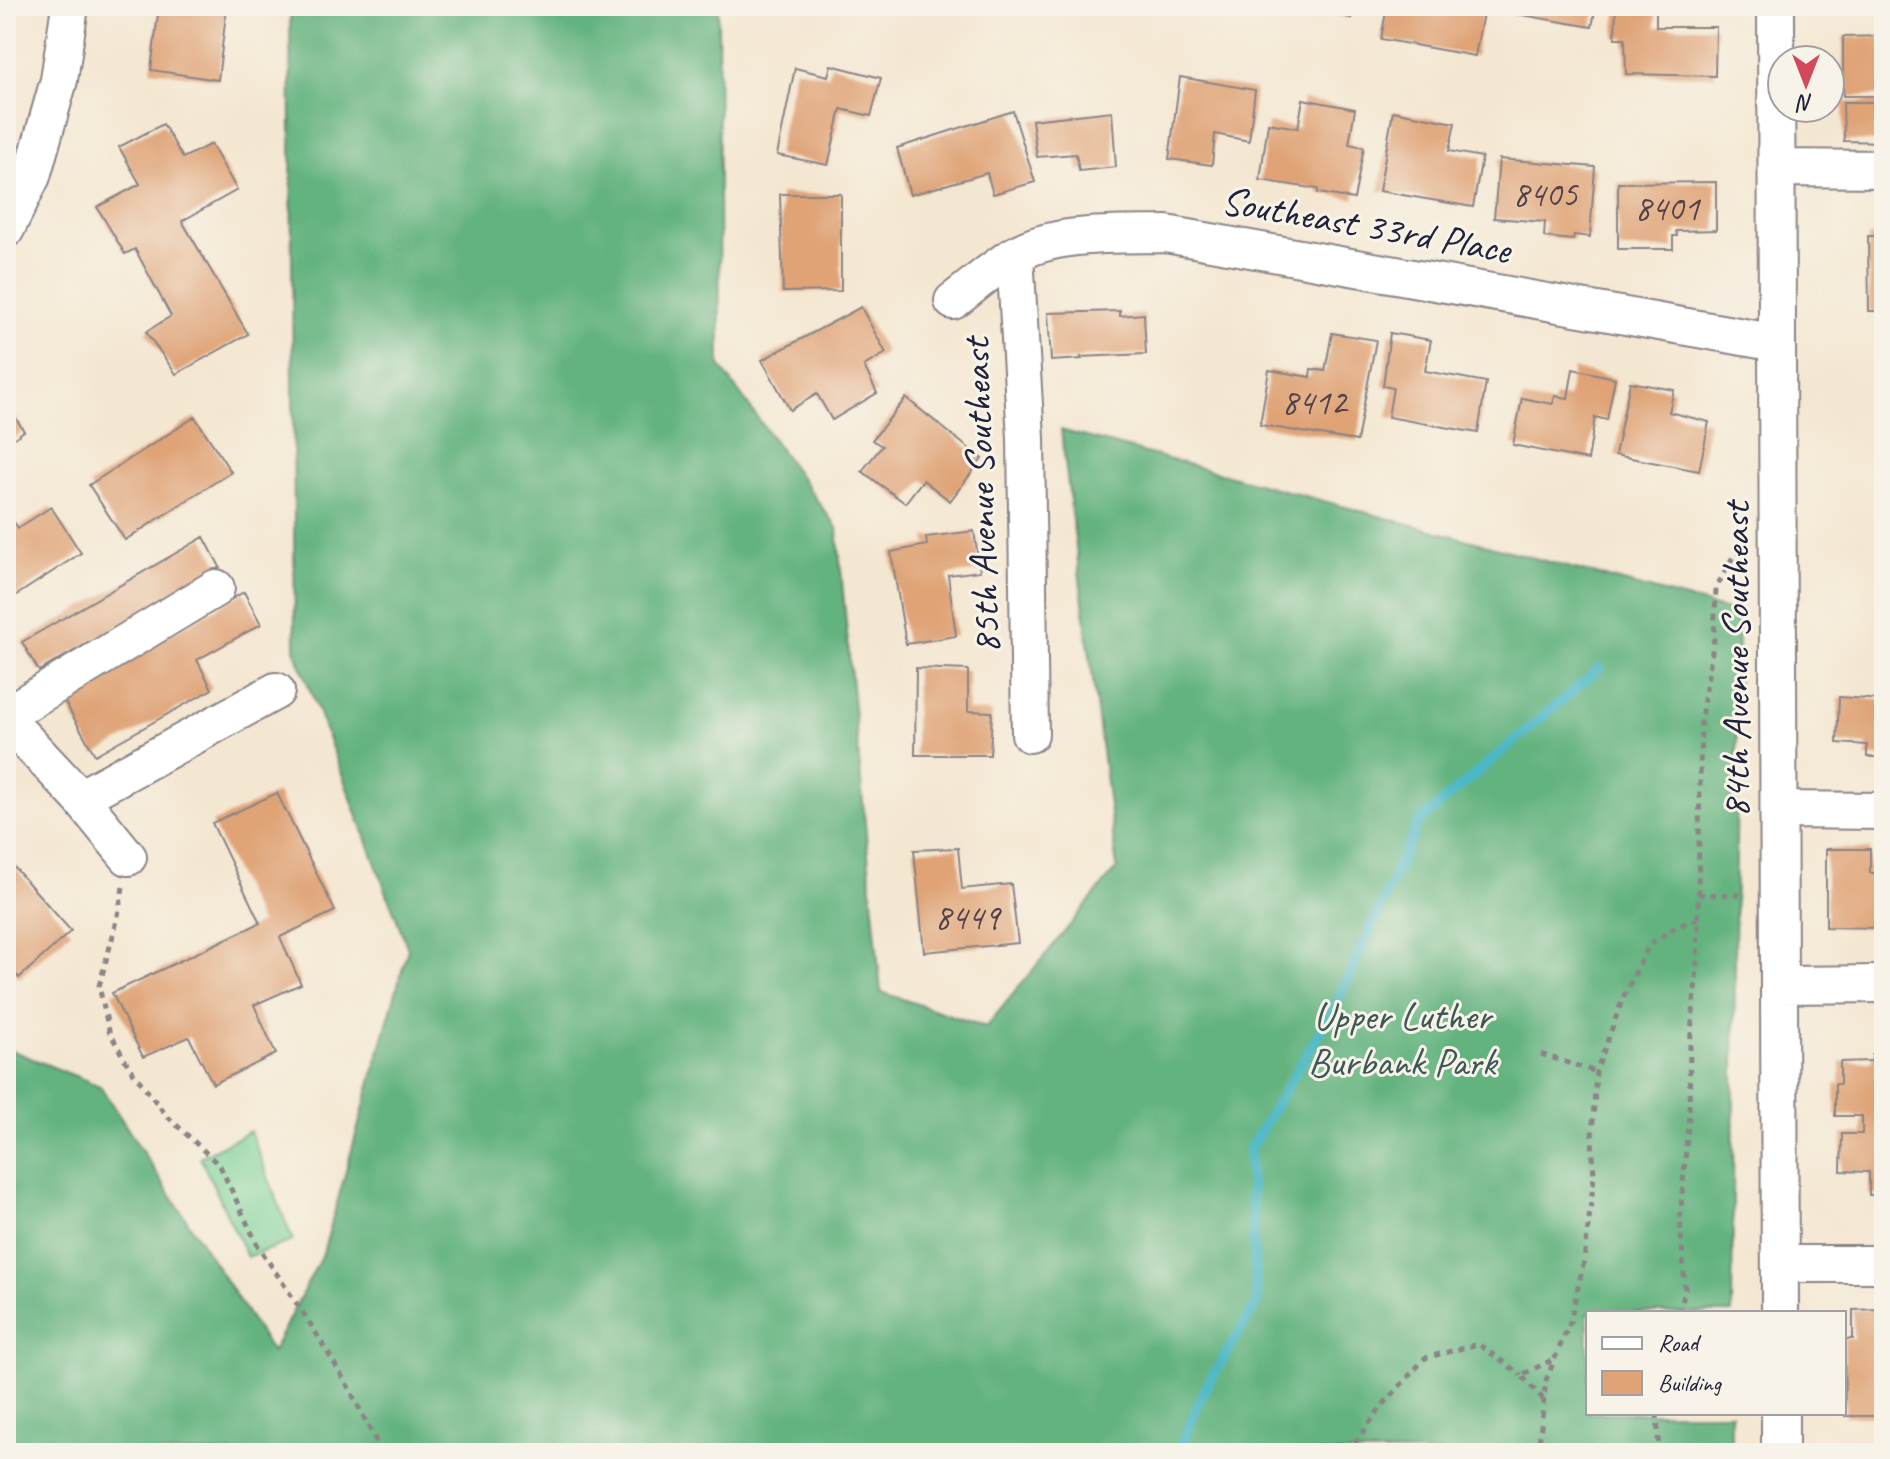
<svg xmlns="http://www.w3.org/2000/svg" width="1890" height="1459" font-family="Caveat,sans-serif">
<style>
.green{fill:#7ad196;stroke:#4e7a68;stroke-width:2}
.forest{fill:#63b37f;stroke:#426a5d;stroke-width:2}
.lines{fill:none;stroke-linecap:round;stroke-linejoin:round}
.stream{stroke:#4bb8c6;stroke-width:10}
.building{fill:#dfa376}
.minor-casing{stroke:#8b8486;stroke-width:40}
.path{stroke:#8b8486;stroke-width:5;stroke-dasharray:6 6;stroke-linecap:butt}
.minor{stroke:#fff;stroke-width:36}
.labels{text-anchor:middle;stroke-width:6;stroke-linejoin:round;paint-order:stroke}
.number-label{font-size:36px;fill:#51424a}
.street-label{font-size:40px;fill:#22223b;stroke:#f7f3e8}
.park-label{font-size:40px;fill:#3c5756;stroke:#f7f3e8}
</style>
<rect width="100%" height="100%" fill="#f7f3e8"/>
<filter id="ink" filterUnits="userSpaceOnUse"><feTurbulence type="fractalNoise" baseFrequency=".0125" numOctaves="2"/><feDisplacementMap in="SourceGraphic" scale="16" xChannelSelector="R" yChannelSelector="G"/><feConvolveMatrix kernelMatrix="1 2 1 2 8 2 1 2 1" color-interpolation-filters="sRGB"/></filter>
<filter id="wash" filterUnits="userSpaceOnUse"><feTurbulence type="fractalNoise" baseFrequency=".006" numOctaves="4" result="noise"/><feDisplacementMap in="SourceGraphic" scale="32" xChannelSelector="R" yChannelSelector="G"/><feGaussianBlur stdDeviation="1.8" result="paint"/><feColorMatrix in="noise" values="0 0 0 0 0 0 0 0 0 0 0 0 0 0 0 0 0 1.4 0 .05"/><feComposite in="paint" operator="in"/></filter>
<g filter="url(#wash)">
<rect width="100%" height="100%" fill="#f4e7d1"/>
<path class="green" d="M250 1131 293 1241 247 1257 200 1157Z"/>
<path class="forest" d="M290 6H718L720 366 837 528 881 992 986 1027 1117 868 1061 430 1738 613 1732 1313H1588V1413H1731V1453H6V1048L100 1086 272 1352 323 1253 408 949 295 650Z"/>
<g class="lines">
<path class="stream" d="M1178 1453 1204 1390 1257 1303 1249 1150 1336 1005 1418 823 1600 668"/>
</g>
<g id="blocks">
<path class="building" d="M159 6H227L218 80 151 70Z
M1296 6H1354L1351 18Z
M1387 6 1484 8 1475 56 1381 39Z
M1511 6H1596L1592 27 1510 13Z
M1616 6H1656V27H1716L1715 76 1626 74 1625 38H1615Z
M1884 36V96H1843V37Z
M831 65 881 78 871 116 841 109 828 165 777 155 795 68 828 76Z
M1180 77 1255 90 1249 141 1215 134 1212 165 1169 159Z
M1303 99 1355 109 1349 144 1364 147 1354 199 1318 193V189L1260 180 1268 123 1298 128Z
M1843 102H1884V142L1844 141Z
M1013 111 1035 182 993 194 987 173 910 195 897 148Z
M1112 111 1116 167 1079 171 1076 154 1037 157 1032 120Z
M1393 111 1455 123 1449 151 1482 157 1473 207 1379 191Z
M163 124 183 158 211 144 237 190 182 221 248 334 176 374 146 332 171 316 135 249 125 254 97 207 140 184 119 147Z
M1499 159 1595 167 1590 237 1574 235 1573 240 1544 237 1545 222 1494 218Z
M1716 182V230L1676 231 1677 236H1673V249H1618V183Z
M780 194H841V291L783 292Z
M1868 236H1884V311H1869Z
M861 307 886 353 864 366 877 393 832 420 817 394 790 410 762 360Z
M1120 311V316L1144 314 1146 354 1081 357 1082 359 1051 361 1048 313Z
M1332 333 1376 340 1357 441 1260 425 1269 370 1310 377 1311 369 1325 371Z
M1390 333 1431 340 1425 371 1486 382 1478 433 1388 417 1393 388 1383 386Z
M1573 369 1615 378 1607 420 1595 417 1588 460 1513 445 1522 398 1553 404 1555 396 1568 398Z
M1630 382 1674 390 1669 412 1709 422 1699 471 1615 455Z
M906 398 982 459 950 501 923 480 905 503 862 471 882 446 872 440Z
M6 403 24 431 6 444Z
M195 417 231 472 125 540 89 485Z
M51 507 81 553 6 602V510L18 528Z
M974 531 980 571 948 575 956 636 906 644 891 552 927 545 926 537Z
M204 537 220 567 39 671 22 642Z
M244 592 261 624 197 660 212 689 95 755 62 697Z
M916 668 968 670V711L992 712 990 755H915Z
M1839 697 1882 700 1884 757H1867V745L1837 743Z
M277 793 335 911 280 937 301 984 254 1005 276 1054 213 1084 189 1037 143 1057 112 993 260 923 212 823Z
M958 848 962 889 1011 884 1018 943 924 952 914 850Z
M1826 849H1870V873H1884V928L1826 927Z
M6 858 71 931 19 978 6 963Z
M1872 1054H1884V1201H1881L1880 1195H1869V1172L1841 1171 1842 1134H1862V1116H1835V1084H1840V1062L1872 1061Z
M1878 1309V1317H1884V1427H1876V1416H1845L1844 1339H1853V1310Z"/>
</g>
</g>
<g filter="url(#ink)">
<use href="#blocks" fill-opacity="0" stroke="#8b8486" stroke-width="2"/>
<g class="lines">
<g class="minor-casing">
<path id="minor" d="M1776 6 1780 1313
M1777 168 1884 169
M6 229 32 176 59 80 70 6
M1015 255 1026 438 1030 734
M953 301C973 286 992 269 1013 256 1054 231 1120 235 1166 234L1777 343
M6 715 216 588
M6 719 80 798 128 857
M80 798 276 691
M1779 810 1884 811
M1780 985 1884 984
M1780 1264H1884
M1780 1413V1453"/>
</g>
<path class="path" d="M123 887 117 921 99 986 109 1031 129 1067 166 1115 220 1166 258 1246 313 1328 349 1388 382 1453
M1698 894 1745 895
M1541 1054 1596 1072
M1680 1313 1685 1289 1680 1218 1689 1114 1690 1045 1697 968 1701 718 1714 639 1716 588 1734 555 1746 549
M1543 1399 1521 1375 1554 1359
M1657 1413 1659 1453
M1348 1453 1381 1407 1425 1358 1478 1344 1521 1375
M1538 1453 1546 1380 1570 1322 1584 1261 1594 1177 1592 1137 1596 1072 1623 998 1649 945 1676 927 1697 919"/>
<use href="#minor" class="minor"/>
</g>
</g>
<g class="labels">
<g class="number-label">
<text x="1545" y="206">8405</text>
<text x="1667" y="220">8401</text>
<text x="1314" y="414">8412</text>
<text x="967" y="929">8449</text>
</g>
<g class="street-label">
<text transform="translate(1366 224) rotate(10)" y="14">Southeast 33rd Place</text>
<text transform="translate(980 496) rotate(-92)" y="14">85th Avenue Southeast</text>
<text transform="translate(1735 660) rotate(-90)" y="14">84th Avenue Southeast</text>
</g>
<g class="park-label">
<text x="1402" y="1029">Upper Luther<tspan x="1402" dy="46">Burbank Park</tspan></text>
</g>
</g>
<rect width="1890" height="1459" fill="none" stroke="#f7f3e8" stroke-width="32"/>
<rect x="1586" y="1311" width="260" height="104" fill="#f7f3e8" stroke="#a29fa3" stroke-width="2"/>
<rect x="1602" y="1337" width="40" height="12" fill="#ffffff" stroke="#a29fa3" stroke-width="2"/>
<text x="1658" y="1351" font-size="24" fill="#22223b">Road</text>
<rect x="1602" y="1371" width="40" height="24" fill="#dfa376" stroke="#a29fa3" stroke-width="2"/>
<text x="1658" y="1391" font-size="24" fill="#22223b">Building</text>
<g transform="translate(1806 84) rotate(180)"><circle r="38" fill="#f7f3e8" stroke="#a29fa3" stroke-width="2"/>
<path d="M0-6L14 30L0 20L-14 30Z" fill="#d1495b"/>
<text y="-12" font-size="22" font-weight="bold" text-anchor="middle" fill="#22223b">N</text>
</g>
</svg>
